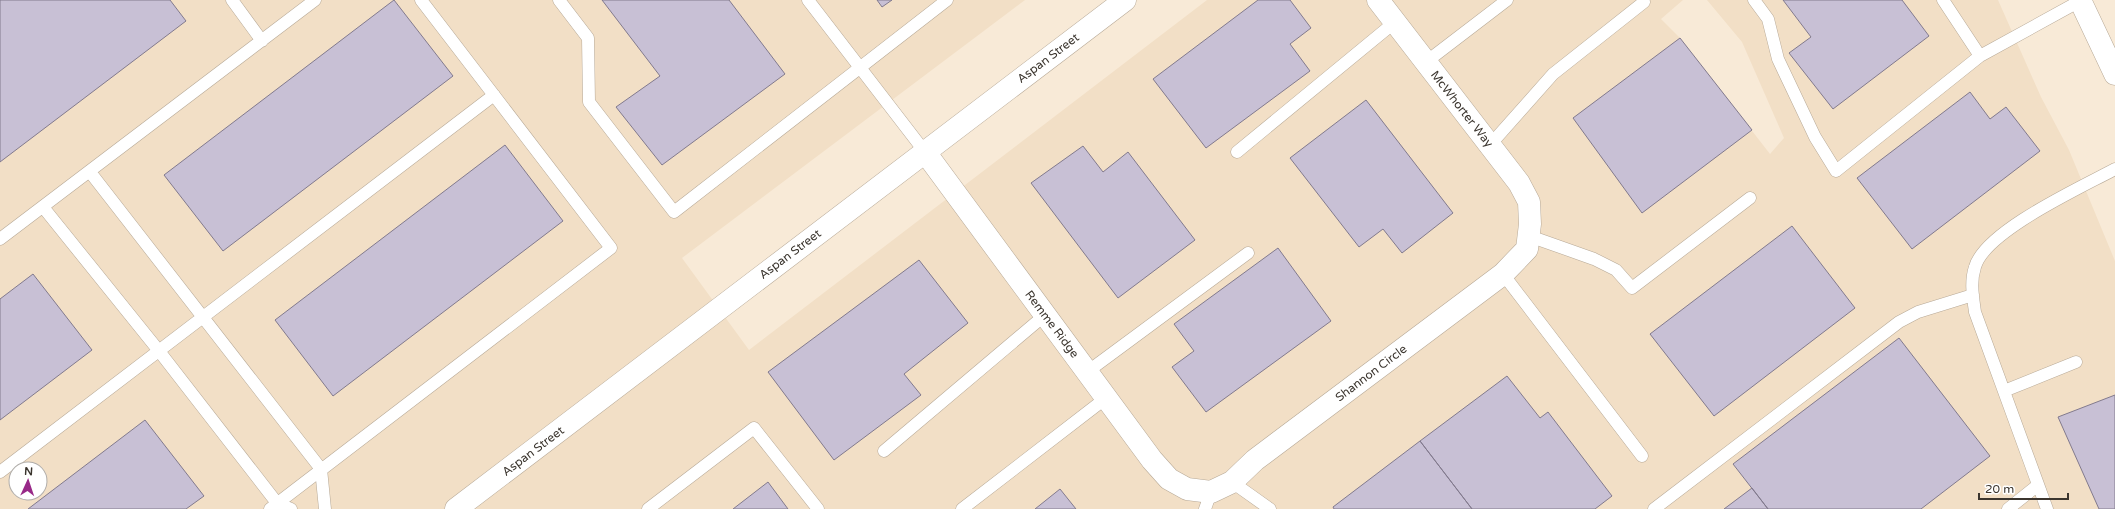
<svg xmlns="http://www.w3.org/2000/svg" width="2115" height="509" font-family="'Varela Round',sans-serif">
<style>
.built{fill:#f2dfc6;fill-rule:evenodd}
.building{fill:#c8c0d5;stroke:#827a8d}
.lines{fill:none;stroke-linecap:round;stroke-linejoin:round}
.service-casing{stroke:#b7a997;stroke-width:13}
.minor-casing{stroke:#b7a997;stroke-width:23}
.tertiary-casing{stroke:#b7a997;stroke-width:23}
.secondary-casing{stroke:#b7a997;stroke-width:23}
.service{stroke:#fff;stroke-width:12}
.minor{stroke:#fff;stroke-width:22}
.tertiary{stroke:#fff;stroke-width:22}
.secondary{stroke:#fff;stroke-width:22}
.labels{text-anchor:middle;stroke-width:3;stroke-linejoin:round;paint-order:stroke}
.street-label{font-size:12px;fill:#3b352e;stroke:#fff}
</style>
<rect width="100%" height="100%" fill="#f8ead7"/>
<path class="built" d="M0 0H1025L682 258 749 350 1207 0H1683L1661 19 1680 38 1770 154 1784 138 1742 42 1707 0H1998L2041 97 2069 150 2115 261V509H0ZM16 469H40V493H16Z"/>
<path class="building" d="M0 0H170L186 21 0 162Z
M394 0 453 76 223 251 164 175Z
M602 0H729L785 74 662 165 616 107 660 76Z
M877 0H892L882 7Z
M1258 0H1290L1311 28 1290 44 1310 71 1206 148 1153 79Z
M1783 0H1902L1929 36 1833 109 1789 53 1811 37Z
M1680 38 1752 130 1642 213 1573 118Z
M1970 92 1990 119 2006 107 2040 151 1912 249 1857 178Z
M1366 100 1453 213 1402 253 1383 229 1359 247 1290 158Z
M505 145 563 221 333 396 275 320Z
M1083 146 1103 172 1128 152 1195 240 1118 298 1031 183Z
M1792 226 1855 308 1714 416 1650 334Z
M1278 248 1331 321 1206 412 1172 367 1194 351 1174 324Z
M919 260 968 323 904 374 921 395 834 460 768 372Z
M33 274 92 350 0 420V299Z
M1899 338 1990 456 1921 509H1768L1733 464Z
M1507 376 1540 418 1548 412 1612 496 1595 509H1472L1420 441Z
M2115 395V509H2099L2058 417Z
M145 420 204 496 186 509H28Z
M1420 441 1472 509H1334L1333 507Z
M768 482 788 509H733Z
M1752 488 1768 509H1724Z
M1060 489 1076 509H1035Z"/>
<g class="lines">
<g class="service-casing">
<path id="service" d="M232 0 262 41
M559 0 588 38 589 102 674 212 947 0
M808 0 925 152
M1754 0 1768 19 1778 59 1815 137 1836 171 1980 56 1943 0
M1980 56 2080 1
M1426 62 1507 0
M1490 145 1553 74 1644 2
M1237 152 1395 22
M90 172 321 469 325 509
M43 207 159 351 277 503 291 509
M1529 236 1594 259 1616 270 1632 288 1750 198
M0 239 315 0
M1503 274 1642 456
M1087 372 1248 253
M2004 391 2076 362
M884 451 1045 315
M0 472 494 95
M1232 482 1270 509
M270 509 611 248 421 0
M648 509 754 428 818 509
M962 509 1106 398
M1205 509 1211 492
M1654 509 1899 322 1918 312 1973 295
M2008 509 2038 485
M2047 509 1975 312C1973 297 1970 282 1975 267 1985 231 2082 187 2115 169"/>
</g>
<g class="minor-casing">
<path id="minor" d="M925 152 1152 460 1169 479 1187 489 1211 492 1232 482 1255 460 1503 274 1527 249 1530 224 1529 202 1519 183 1378 0"/>
</g>
<g class="tertiary-casing">
<path id="tertiary" d="M456 509 1125 0"/>
</g>
<g class="secondary-casing">
<path id="secondary" d="M2080 0 2115 74"/>
</g>
<use href="#service" class="service"/>
<use href="#minor" class="minor"/>
<use href="#tertiary" class="tertiary"/>
<use href="#secondary" class="secondary"/>
</g>
<g class="labels">
<g class="street-label">
<text transform="translate(1048 58) rotate(-37)" y="4">Aspan Street</text>
<text transform="translate(1462 109) rotate(52)" y="4">McWhorter Way</text>
<text transform="translate(790 254) rotate(-37)" y="4">Aspan Street</text>
<text transform="translate(1052 324) rotate(53)" y="4">Remme Ridge</text>
<text transform="translate(1371 373) rotate(-37)" y="4">Shannon Circle</text>
<text transform="translate(533 451) rotate(-37)" y="4">Aspan Street</text>
</g>
</g>
<g transform="translate(28 481) rotate(3)"><circle r="19" fill="#ffffff" stroke="#b1aeab"/>
<path d="M0-3L7 15L0 10L-7 15Z" fill="#982988"/>
<text y="-6" font-size="11" font-weight="bold" text-anchor="middle" fill="#3b352e">N</text>
</g>
<path d="M1979 493v6h89v-6" fill="none" stroke="#3b352e" stroke-width="2"/>
<text x="1985" y="493" font-size="12" fill="#3b352e" stroke="#ffffff" stroke-width="3" paint-order="stroke">20 m</text>
</svg>
